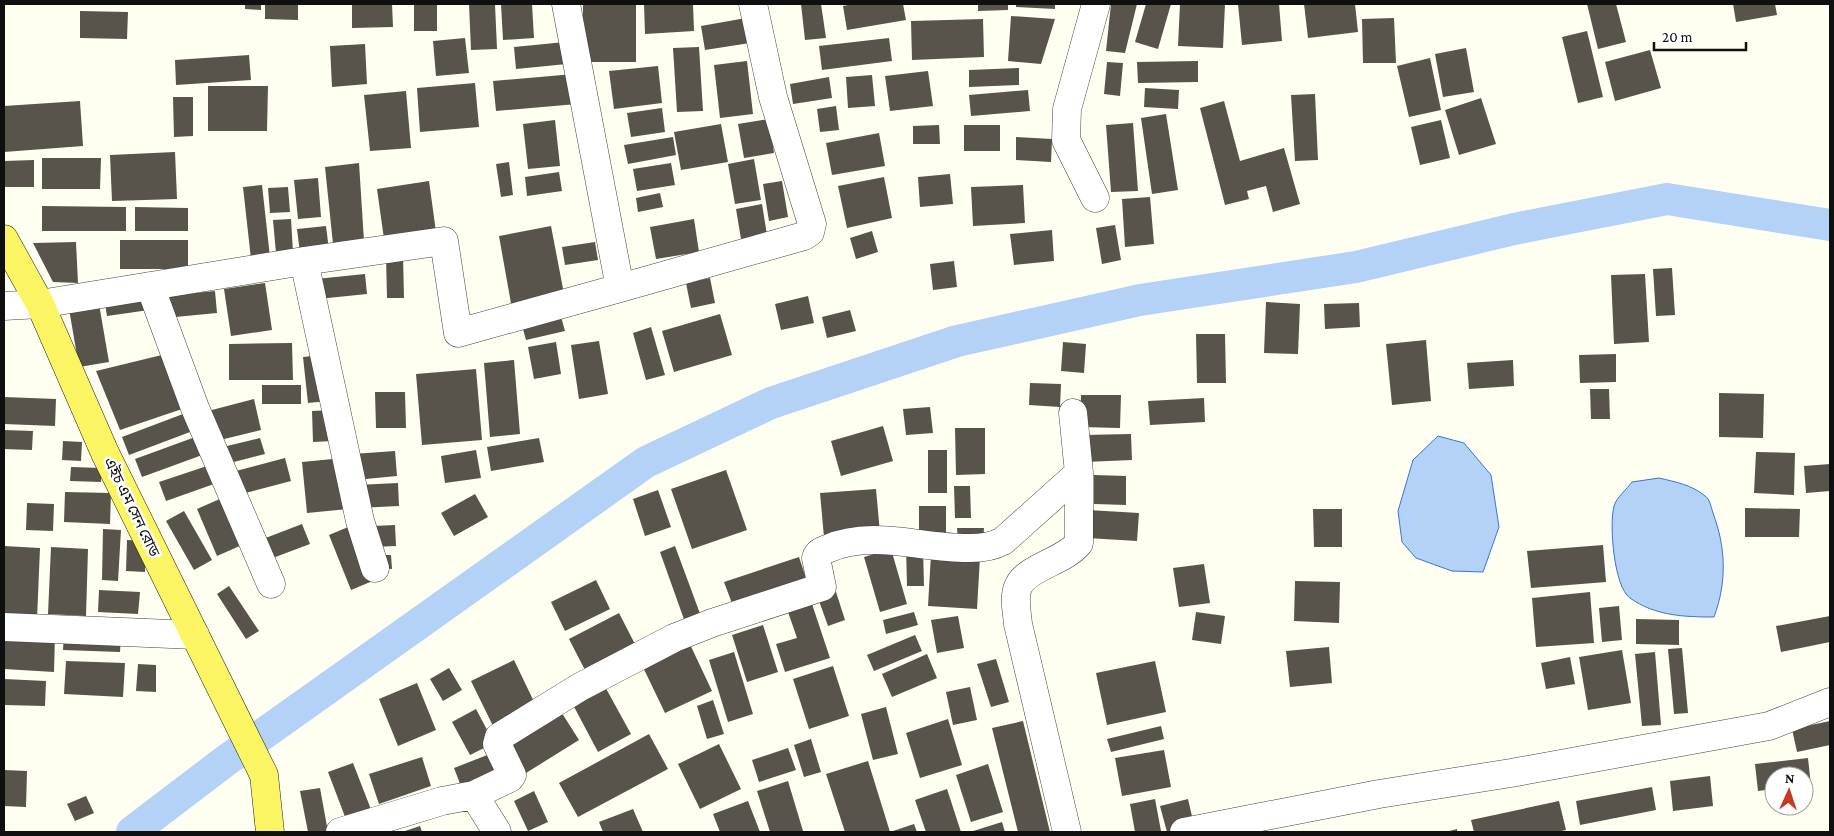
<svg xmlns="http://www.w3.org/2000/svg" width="1834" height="836" font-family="'Crimson Pro','Noto Sans Bengali',serif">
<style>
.water{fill:#b4d1f8;stroke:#3975d1}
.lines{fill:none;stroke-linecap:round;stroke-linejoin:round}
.canal{stroke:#b4d1f8;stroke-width:32}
.building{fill:#58534b}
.minor-casing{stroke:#424242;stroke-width:29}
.major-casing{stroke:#202020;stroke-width:29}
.minor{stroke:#fff;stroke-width:28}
.major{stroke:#fbf564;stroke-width:28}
.labels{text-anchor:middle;stroke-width:5;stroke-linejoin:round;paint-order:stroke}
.street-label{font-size:15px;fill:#0f0f0f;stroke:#fff}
</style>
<rect width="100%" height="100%" fill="#fffff1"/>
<path class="water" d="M1438 436 1464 443 1491 475 1499 527 1483 572 1452 571 1416 558 1402 542 1398 511 1413 460Z
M1659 478C1676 482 1692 485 1705 496 1710 499 1711 507 1713 513 1726 548 1727 582 1714 617 1685 617 1655 616 1630 598 1614 587 1609 525 1614 506 1616 498 1627 489 1632 482Z"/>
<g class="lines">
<path class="canal" d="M132 832 228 759 646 462 771 403 957 341 1140 300 1356 267 1514 229 1667 199 1830 225"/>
</g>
<path class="building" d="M245 4H261V10L245 9Z
M265 4H298V20L265 19Z
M352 4H392L393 27 352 28Z
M414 4H437V31H414Z
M469 4H495L497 49 471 50Z
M501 4H532L534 38 503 40Z
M583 4H636V62H583Z
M644 4H693L694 31 645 34Z
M801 4H821L826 38 805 40Z
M853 4H903L906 20 847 30 843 6Z
M978 4H1008V10L978 11Z
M1016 4H1055V9L1016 7Z
M1111 4H1137L1125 53 1106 51Z
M1146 4H1171L1158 49 1135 42Z
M1180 4H1225L1223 48 1178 46Z
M1238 4H1279L1282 41 1242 45Z
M1304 4H1355L1358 32 1308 38Z
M1587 4H1616L1626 42 1598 49Z
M1733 4H1775L1777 15 1736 22Z
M80 11 128 12 127 39 80 38Z
M1011 16 1055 19 1041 64 1008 61Z
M746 18 750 43 705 50 701 26Z
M1394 18 1396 63H1363L1362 19Z
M983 19 984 57 912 60 911 21Z
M1587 31 1603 97 1578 103 1562 37Z
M465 38 469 73 436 76 433 41Z
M889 38 892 61 822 70 819 46Z
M565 42 567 64 516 69 514 47Z
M365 44 367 84 332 87 330 46Z
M699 47 703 111 677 112 673 48Z
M1466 48 1474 92 1443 97 1435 54Z
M1650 50 1661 88 1615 101 1605 62Z
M249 55 251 80 176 85 175 60Z
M1430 58 1441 110 1409 117 1397 66Z
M747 61 753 114 720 118 714 65Z
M1198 61V82L1138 83 1137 62Z
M1107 62 1123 63 1120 96 1104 94Z
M658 66 662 103 614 109 609 71Z
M1019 68V85L969 87V70Z
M928 71 933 106 890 111 885 76Z
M574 74 577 104 496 111 493 81Z
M872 75 875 106 848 108 846 77Z
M829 77 832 98 793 104 790 84Z
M475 83 479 127 420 132 417 88Z
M208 86H268L267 131H208Z
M1145 88 1179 90 1178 109 1144 107Z
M1028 90 1030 111 971 116 969 95Z
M406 91 411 148 370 151 364 95Z
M1315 94 1318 160 1295 161 1291 95Z
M173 97H193V136L174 137Z
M1481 98 1496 144 1459 155 1445 110Z
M80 101 83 146 4 152V106Z
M1224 101 1240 161 1284 148 1300 204 1273 212 1266 186 1247 191 1249 199 1225 205 1200 108Z
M836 106 839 130 820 132 817 109Z
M662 108 665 132 631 137 627 113Z
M1166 114 1178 190 1152 194 1141 118Z
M769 119 774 153 744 158 738 124Z
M555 120 560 166 528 169 523 124Z
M1441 120 1450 158 1420 165 1411 127Z
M1133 123 1138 191 1111 192 1106 125Z
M721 124 728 162 681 170 674 132Z
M939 125 940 144H913V126Z
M964 125H1000V151H964Z
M879 133 885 166 832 175 826 143Z
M673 137 676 155 628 164 624 145Z
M1016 137 1052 139 1051 162 1016 160Z
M175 152 177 199 112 201 110 155Z
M42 158H101L100 189H42Z
M754 159 761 200 735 204 728 164Z
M34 160V187H4V161Z
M509 162 513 195 501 197 496 164Z
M359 163 364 241 333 244 325 167Z
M671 163 675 185 637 191 633 169Z
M559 172 562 191 527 196 525 177Z
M950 174 953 204 920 207 918 177Z
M884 177 892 218 847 228 838 186Z
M318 178 321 217 298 219 294 180Z
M429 181 436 232 384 239 377 189Z
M782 181 788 217 769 221 763 184Z
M262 185 270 257 251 259 243 187Z
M1023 185 1025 223 973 226 971 187Z
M288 187 290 212 270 213 268 188Z
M660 193 663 207 638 212 636 198Z
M1150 197 1154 244 1125 247 1122 199Z
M762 204 767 235 741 239 736 209Z
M42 206 126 207V231H42Z
M135 207 188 208V231H135Z
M291 219 293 252 276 253 273 220Z
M694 219 699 252 656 259 650 227Z
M1115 225 1121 260 1102 264 1096 228Z
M326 226 329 250 300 253 297 229Z
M551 226 565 299 512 309 499 236Z
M1052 230 1054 261 1014 265 1010 234Z
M872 231 878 252 856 259 850 238Z
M120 240H188V269H120Z
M76 242 78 283 53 282 33 243Z
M595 242 598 260 565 265 562 247Z
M386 256H403L404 298H387Z
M954 261 957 287 933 290 930 264Z
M1672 268 1675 315 1656 316 1653 269Z
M365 274 367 294 318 299 316 279Z
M1645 274 1649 342 1614 344 1611 275Z
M710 278 715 303 691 308 686 283Z
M265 283 272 330 231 336 224 289Z
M215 291 217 313 165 318 163 296Z
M808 296 814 323 781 330 775 304Z
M146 298 149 310 107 316 105 304Z
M1266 302 1300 304 1298 354 1264 353Z
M1359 303 1360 327 1325 329 1324 304Z
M99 304 109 362 79 367 69 309Z
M850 310 856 331 827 338 822 317Z
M560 313 565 331 526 340 521 322Z
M720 314 732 355 674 372 662 331Z
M651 327 665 375 646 380 633 333Z
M1196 334H1225L1226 383H1197Z
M1426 340 1431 401 1392 405 1386 344Z
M599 341 608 394 579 399 571 345Z
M556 342 561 374 534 379 528 347Z
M1063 342 1086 344 1084 373 1061 371Z
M292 343 293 380H229V344Z
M166 354 185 408 120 430 96 371Z
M1616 354V382L1580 383 1579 355Z
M322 355 327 401 308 403 303 357Z
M514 360 520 434 490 437 484 363Z
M1513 360 1514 386 1469 389 1467 363Z
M476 369 482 440 422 445 416 374Z
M1030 383 1061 384 1060 407 1029 405Z
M262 385H301V404H262Z
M1590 389H1609L1610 419H1591Z
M375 392H405L406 428H376Z
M1719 393 1764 394 1763 438 1719 437Z
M1081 395H1121L1120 428 1080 427Z
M4 397 56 399 55 426 4 424Z
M1204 398 1205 422 1150 425 1148 401Z
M254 399 261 430 216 441 208 411Z
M930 407 933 433 906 435 903 409Z
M332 410 334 441 313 442 312 411Z
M191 411 198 429 129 455 122 437Z
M883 426 893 461 841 476 831 441Z
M955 428H985V474L956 475Z
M4 430 33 431 32 450 4 449Z
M1131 434 1132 460 1085 462 1084 435Z
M198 436 205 454 142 477 135 459Z
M260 438 265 454 226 464 223 447Z
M539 438 544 462 491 471 487 447Z
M63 441 82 442 81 461 62 460Z
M476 450 481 478 445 483 441 456Z
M928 450H947V493H928Z
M395 451 397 476 355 480 353 454Z
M1756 452 1795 453 1794 495 1754 493Z
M285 458 291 481 238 495 232 472Z
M343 458 348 509 307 513 302 462Z
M1830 464V491L1806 493 1804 466Z
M207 466 214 484 166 501 159 482Z
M71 467 102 468 101 482 70 481Z
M726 470 747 530 692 549 671 489Z
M1094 475 1126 476V505L1094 504Z
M398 483 399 506 358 508 357 485Z
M954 486H970L971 518H955Z
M876 489 880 533 824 537 820 493Z
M658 490 671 527 645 536 633 499Z
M65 492 111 493 110 524 64 522Z
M475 494 488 517 454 536 441 513Z
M222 498 242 545 217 556 197 509Z
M27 503 54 504 53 531 26 530Z
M919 506H946V538H919Z
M1745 508 1800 509 1799 537H1745Z
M1313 509H1342V547H1314Z
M1088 510 1139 513 1137 541 1087 538Z
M184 511 212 560 194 570 166 521Z
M302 524 310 544 270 559 263 539Z
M353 525 375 580 351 590 329 535Z
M395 525 396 546 373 547V526Z
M957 528H984L983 542 958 541Z
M103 529 121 530 118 581 102 580Z
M127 540 146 541 145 572 126 571Z
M1603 545 1606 582 1531 588 1527 551Z
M4 546 40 548 37 619 4 618Z
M675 546 702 619 686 625 660 552Z
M51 547 88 549 86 616 48 614Z
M906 548H923L924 586H907Z
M891 549 907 604 880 612 864 557Z
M931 554 980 557 977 609 928 606Z
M379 555H391L392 569 379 568Z
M799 557 807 581 733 606 724 582Z
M1204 564 1210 603 1179 607 1173 568Z
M596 580 610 609 565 631 551 602Z
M1295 581 1340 582 1339 623 1294 621Z
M229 586 259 631 246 639 217 594Z
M99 590 140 592 138 614 98 612Z
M836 592 845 620 828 626 818 598Z
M1590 592 1594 643 1536 647 1532 598Z
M812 604 830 658 785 672 776 644 797 638 788 612Z
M1619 606 1622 640 1602 642 1599 608Z
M914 612 918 625 886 634 883 620Z
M1196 612 1225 616 1221 644 1192 640Z
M619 613 638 650 588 676 569 639Z
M958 616 964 648 937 653 931 620Z
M1830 616V642L1781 652 1776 626Z
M1636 619 1679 620V645L1636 644Z
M763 625 778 672 747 682 732 635Z
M4 632 55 635 54 672 4 669Z
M64 632 121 635 120 652 63 650Z
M915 635 922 651 874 671 867 655Z
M687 638 712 691 665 713 640 661Z
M1329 647 1332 683 1290 687 1286 651Z
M1682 648 1688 713 1674 714 1668 649Z
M1622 650 1631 703 1588 710 1579 657Z
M734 652 753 714 728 722 709 660Z
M1655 652 1661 725 1642 726 1635 654Z
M927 654 937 678 892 697 882 674Z
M1570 657 1575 684 1546 689 1541 663Z
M996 659 1009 702 991 707 977 664Z
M514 660 537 708 494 728 471 681Z
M66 661 125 663 123 697 64 694Z
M1155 661 1166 712 1107 725 1096 673Z
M138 664 156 665V692L136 691Z
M833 666 849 716 809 729 793 679Z
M449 668 462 690 443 701 430 679Z
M4 679 46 681 45 706 4 705Z
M417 683 436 730 398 746 379 699Z
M603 683 631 734 598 752 571 701Z
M970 687 977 720 953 725 946 692Z
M713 700 724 734 707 739 697 706Z
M558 707 579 740 526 773 505 740Z
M886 707 898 754 873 760 861 714Z
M476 709 494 743 470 755 452 722Z
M948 719 962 765 920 778 906 733Z
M1023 721 1050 832H1018L992 728Z
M1830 721V745L1797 752 1792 729Z
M1161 726 1164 739 1111 752 1107 739Z
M649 734 668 769 578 817 559 783Z
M811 739 821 772 804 777 794 745Z
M719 744 741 789 700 809 678 764Z
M788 748 796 770 759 782 752 760Z
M1164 750 1171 787 1122 796 1115 758Z
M495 752 503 772 462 789 454 768Z
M422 757 431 786 379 804 369 774Z
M1808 758 1811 786H1804V776H1774V789L1758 791 1755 764Z
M868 761 890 832H845L826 774Z
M353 763 372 812 347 822 328 772Z
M988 764 1003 812 971 822 956 775Z
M4 770 27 771 26 807 4 806Z
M1710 776 1713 806 1673 811 1670 781Z
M788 781 803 831 770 832 757 791Z
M1652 787 1656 810 1580 825 1576 801Z
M320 788 328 832H308L300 791Z
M947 789 961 832H926L915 800Z
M534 791 548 822 528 831 514 801Z
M86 796 94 813 75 821 67 804Z
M1155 799 1161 831 1135 832 1130 804Z
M1188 799 1194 825 1167 832 1160 806Z
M748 801 760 832H720L713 814Z
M1559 801 1566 830 1557 832H1474L1471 820Z
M633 809 643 832H603L599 822Z
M1002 822 1005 832H970Z
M914 824 917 832H894L893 831Z
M420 826 422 832H402Z
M1457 829V832H1446Z"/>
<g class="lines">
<g class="minor-casing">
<path id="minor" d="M1095 198 1066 140 1067 109 1096 4
M304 261 360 521 375 568
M150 286 195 408 271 584
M620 288 804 236 810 232 812 224 773 97 753 4
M4 306 40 304 304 261 444 241 458 333 620 288 566 4
M4 627 195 635
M474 795 510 778 512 775 497 744 499 737 580 687 674 638 712 623 822 587 816 558C818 552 822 551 827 549 872 529 923 549 970 548 982 548 992 547 1003 541L1079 473 1073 413
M340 832 442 801 474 795 497 832
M1067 832 1018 624C1017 612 1013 596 1019 585 1028 567 1065 561 1079 543V473
M1184 832 1379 794 1511 773 1769 726 1830 702"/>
</g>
<g class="major-casing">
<path id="major" d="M4 239 40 304 105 453 264 775 270 832"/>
</g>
<use href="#minor" class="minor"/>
<use href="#major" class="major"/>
</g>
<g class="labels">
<g class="street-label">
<text transform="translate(132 507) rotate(64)" y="5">এইচ এম সেন রোড</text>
</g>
</g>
<rect width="1834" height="836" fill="none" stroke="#0f0f0f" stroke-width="10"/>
<g transform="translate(1789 791) rotate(3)"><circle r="24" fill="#ffffff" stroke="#9f9f9f"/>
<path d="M0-4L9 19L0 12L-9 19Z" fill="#c33b23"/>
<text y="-8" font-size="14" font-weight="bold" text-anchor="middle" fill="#0f0f0f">N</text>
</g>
<path d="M1654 42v8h92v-8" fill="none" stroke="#0f0f0f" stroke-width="2.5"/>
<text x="1662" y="42" font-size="15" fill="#0f0f0f" stroke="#ffffff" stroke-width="4" paint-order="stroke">20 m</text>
</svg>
